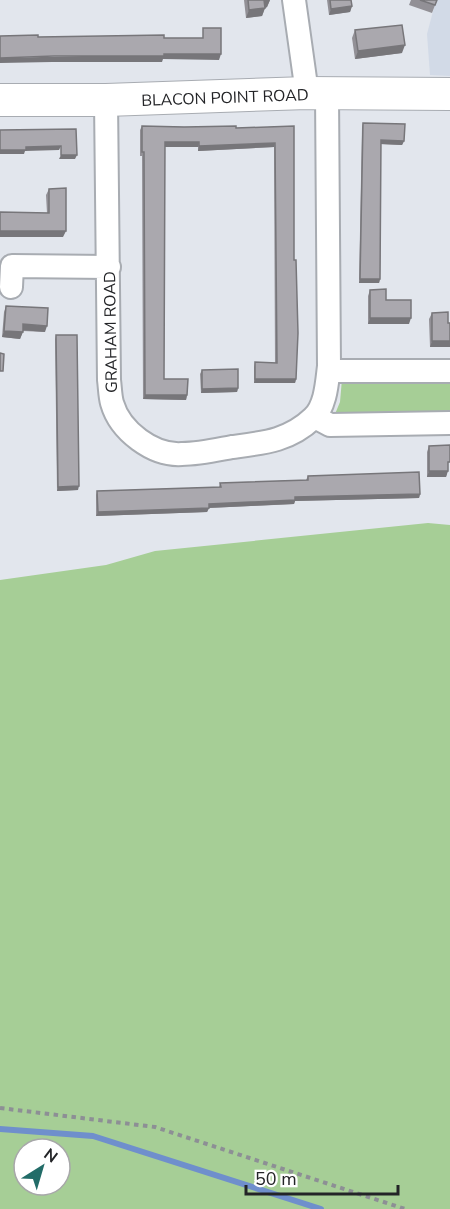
<svg xmlns="http://www.w3.org/2000/svg" width="450" height="1209" font-family="'Nunito Sans',sans-serif">
<style>
.built{fill:#d2dae7}
.green{fill:#a6ce96;fill-rule:evenodd}
.lines{fill:none;stroke-linecap:round;stroke-linejoin:round}
.stream{stroke:#6f8fcc;stroke-width:6}
.street-casing{stroke:#a8acb2;stroke-width:26}
.secondary-casing{stroke:#a8acb2;stroke-width:34}
.path{stroke:#8d8f95;stroke-width:4;stroke-dasharray:4.5 4.5;stroke-linecap:butt}
.street{stroke:#fff;stroke-width:22}
.secondary{stroke:#fff;stroke-width:32}
.wall{fill:#929096}
.shaded-wall{fill:#77767a}
.building{fill:#aaa8ae;stroke:#77767a;stroke-width:1.5}
.labels{text-anchor:middle;stroke-width:5;stroke-linejoin:round;paint-order:stroke}
.street-label{font-size:16px;fill:#232427;stroke:#fff}
</style>
<rect width="100%" height="100%" fill="#e2e6ed"/>
<path class="built" d="M436 0H450V76L430 75 427 34Z"/>
<path class="green" d="M342 379 450 380V414H335L340 402Z
M428 523 450 525V1209H0V580L106 565 155 551ZM24 1149H60V1185H24Z"/>
<g class="lines">
<path class="stream" d="M0 1129 93 1136 321 1209"/>
<g class="street-casing">
<path id="street" d="M294 0 307 93
M106 100 109 380C110 387 110 396 112 403 120 431 153 456 182 454 199 454 216 450 232 447 263 443 289 441 313 418 326 406 327 382 329 366L327 94
M11 287 12 266 109 267
M329 371H450
M315 417 330 425 450 423"/>
</g>
<g class="secondary-casing">
<path id="secondary" d="M0 100H106L307 93 450 94"/>
</g>
<path class="path" d="M0 1108 155 1127 405 1209"/>
<use href="#street" class="street"/>
<use href="#secondary" class="secondary"/>
</g>
<path class="wall" d="M244 0H270L267 7 265 8 262 16 246 18Z
M327 0H351L352 6 350 12 329 15Z
M411 0H437L432 13 409 5Z
M355 30 402 53 355 59 352 38Z
M363 123 404 141 402 145 381 144 380 279 379 283H359L362 127Z
M142 126 236 128 294 126V260L296 379 295 383H254V367L255 362 275 363 274 147 198 151V147H165L164 379 187 395 186 400 143 399 142 156H140V130Z
M49 189 63 237 47 213 46 195Z
M370 290 386 300 409 324H368V296Z
M6 306 45 332 23 331 20 339 2 337 4 312Z
M432 313 448 323H450V347H430L429 319Z
M56 335 78 490 57 491 55 339Z
M202 370 238 388 237 392 201 393 200 374Z
M429 446 448 469 446 477H427V452Z
M308 476 420 494 419 498 295 501 294 504 209 508 207 512 96 516V495L97 491 219 487 220 483 306 480Z"/>
<path class="shaded-wall" d="M264 0H270L267 7 265 8 262 16 246 18 249 10Z
M352 6 350 12 329 15 331 9Z
M405 45 402 53 355 59 358 51Z
M164 54H221L219 60 163 59 162 62H52L0 63V58Z
M381 140 404 141 402 145 380 144Z
M165 142H199L198 147H164Z
M275 143 274 147 198 151 199 146Z
M61 146 59 150 25 151 24 154H0V150L26 147Z
M61 155H77L75 159H59Z
M0 231H66L63 237H0Z
M360 279H380L379 283H359Z
M370 318H411L409 324H368Z
M23 324 47 326 45 332 21 330Z
M4 331 23 332 20 339 2 337Z
M432 341H450V347H430Z
M255 379H296L295 383H254Z
M238 388 237 392 201 393 202 389Z
M145 395H187L186 400 143 399Z
M429 471H448L446 477H427Z
M79 486 78 490 57 491 58 487Z
M420 494 419 498 295 501 294 504 207 508 209 504 295 497Z
M209 508 207 512 96 516 98 512Z"/>
<path class="building" d="M248 0H265H264L265 8 249 10Z
M330 0H351L352 6 331 9Z
M420 0H437L435 5Z
M402 25 405 45 358 51 355 30Z
M203 28H221V54H164V56H54L0 58V36L38 35V37L164 35V38H203Z
M363 123 405 124 404 141 381 140 380 279H360Z
M142 126 184 127 236 126V128L294 126V260H296L298 333 296 379H255V362L277 363 275 143 199 146V142H165L164 379H188L187 395H145L144 152H142Z
M76 129 77 155H61V146L26 147V150H0V130Z
M66 188V231H0V212L49 213V189Z
M386 289V300H411V318H370V290Z
M6 306 48 308 47 326 23 324V332L4 331Z
M448 312V323H450V341H432V313Z
M56 335H77L79 486 58 487Z
M0 353 4 354 3 371H0Z
M238 369V388L202 389V370Z
M450 445V462H448V471H429V446Z
M419 472 420 494 295 497V500L209 504V508L98 512 97 491 221 487 220 483 308 480V476Z"/>
<g class="labels">
<g class="street-label">
<text transform="translate(225 97) rotate(-2)" y="6">BLACON POINT ROAD</text>
<text transform="translate(110 332) rotate(-91)" y="6">GRAHAM ROAD</text>
</g>
</g>
<g transform="translate(42 1167) rotate(37)"><circle r="28" fill="#ffffff" stroke="#a7a7a9" stroke-width="1.5"/>
<path d="M0-4.5L10 22L0 15L-10 22Z" fill="#226c68"/>
<text y="-9" font-size="16" font-weight="bold" text-anchor="middle" fill="#232427">N</text>
</g>
<path d="M246 1185v9h152v-9" fill="none" stroke="#232427" stroke-width="3"/>
<text x="255" y="1185" font-size="18" fill="#232427" stroke="#ffffff" stroke-width="4.5" paint-order="stroke">50 m</text>
</svg>
